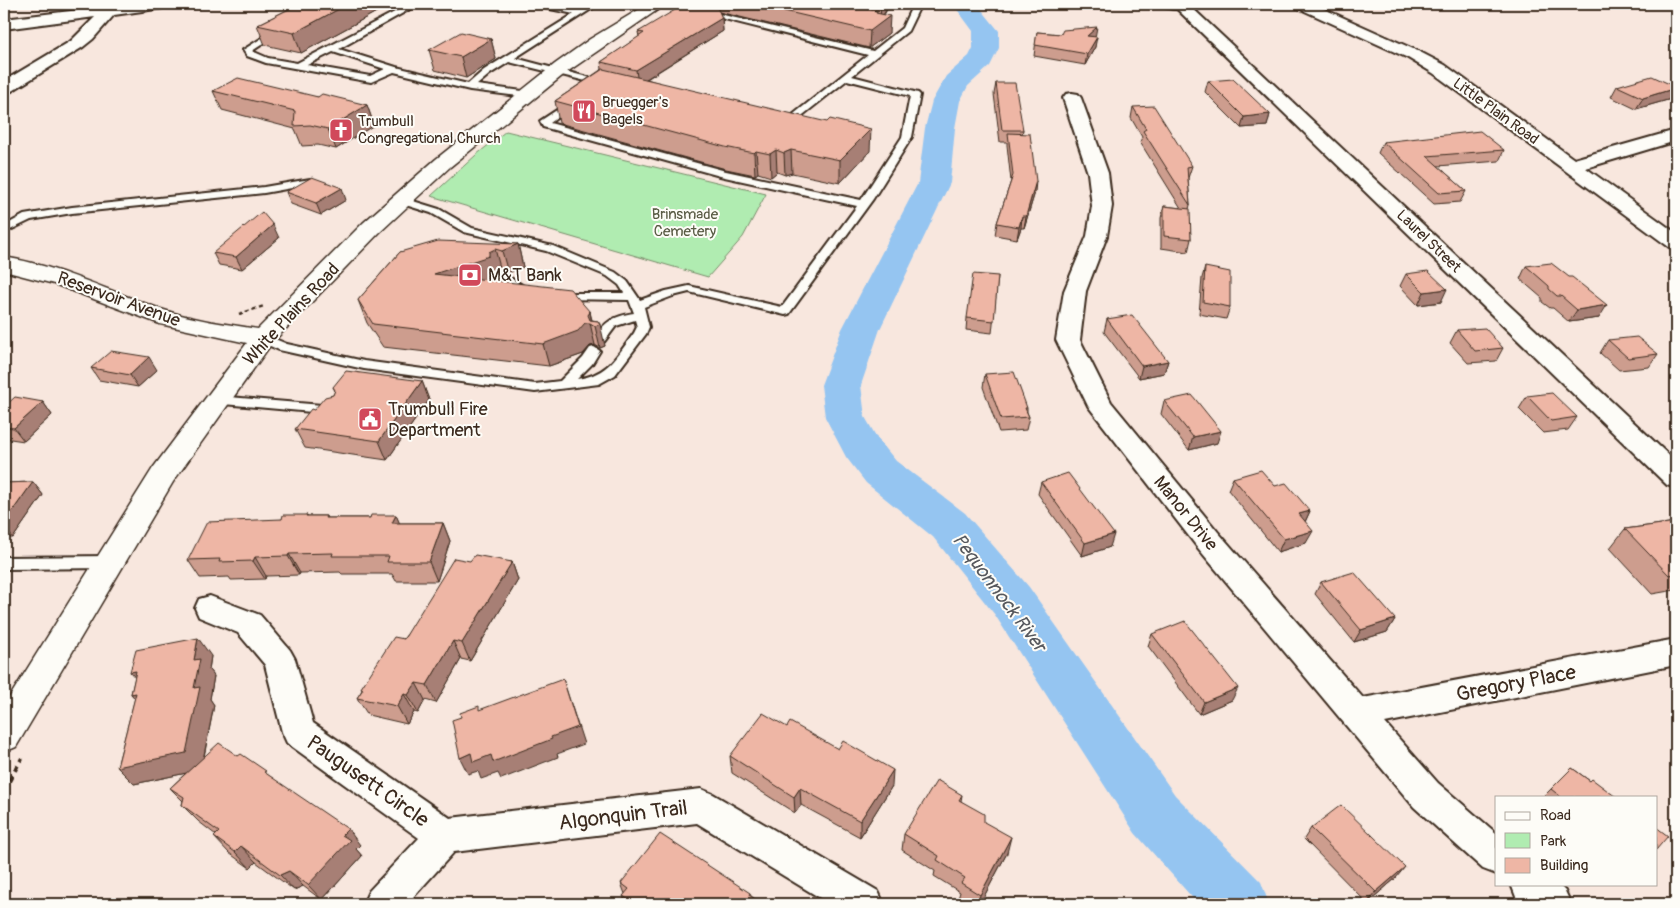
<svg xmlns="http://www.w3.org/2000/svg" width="1680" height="908" font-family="Pangolin,sans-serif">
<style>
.green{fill:#b0ecb1;stroke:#768b68}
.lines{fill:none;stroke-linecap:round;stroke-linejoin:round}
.river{fill:#95c5f1;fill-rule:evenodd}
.lane-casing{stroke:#3b2a1e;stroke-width:4}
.street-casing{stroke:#3b2a1e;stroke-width:4}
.secondary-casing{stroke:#3b2a1e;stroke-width:3}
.path-far2{stroke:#3b2a1e;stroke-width:2;stroke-dasharray:3 2.5;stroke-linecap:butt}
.path-far1{stroke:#3b2a1e;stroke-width:2.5;stroke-dasharray:4 3;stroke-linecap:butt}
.path{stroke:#3b2a1e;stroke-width:4;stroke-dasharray:6 5;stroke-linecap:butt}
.lane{fill:#fdfcf7;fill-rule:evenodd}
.street{fill:#fdfcf7;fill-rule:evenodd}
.secondary{fill:#fdfcf7;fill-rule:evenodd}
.wall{fill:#cd9d8e;stroke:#3b2a1e}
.shaded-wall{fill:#a77f74;stroke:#3b2a1e}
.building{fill:#eeb6a5;stroke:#3b2a1e}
.labels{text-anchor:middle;stroke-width:4;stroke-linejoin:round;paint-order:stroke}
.far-poi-label{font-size:15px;fill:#3b2a1e;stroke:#fdfcf7;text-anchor:start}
.far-street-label{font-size:15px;fill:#3b2a1e;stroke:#fdfcf7}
.far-park-label{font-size:15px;fill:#585a43;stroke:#fdfcf7}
.poi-label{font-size:18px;fill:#3b2a1e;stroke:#fdfcf7;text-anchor:start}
.street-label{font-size:18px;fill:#3b2a1e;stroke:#fdfcf7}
.water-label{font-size:19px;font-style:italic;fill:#56585d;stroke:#fdfcf7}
.near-street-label{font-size:21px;fill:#3b2a1e;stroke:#fdfcf7}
</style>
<rect width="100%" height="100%" fill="#f8e7de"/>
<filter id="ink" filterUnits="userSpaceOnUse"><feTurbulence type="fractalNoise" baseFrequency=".02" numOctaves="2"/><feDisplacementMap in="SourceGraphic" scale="10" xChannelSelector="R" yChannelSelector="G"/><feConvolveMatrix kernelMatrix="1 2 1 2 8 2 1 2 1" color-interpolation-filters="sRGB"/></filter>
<g filter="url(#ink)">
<path class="green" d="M506 131 766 194 743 237 708 277 431 196 476 155Z"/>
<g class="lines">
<path class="river" d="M953 4H977L999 31V48L990 66 968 86 960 101 955 128 950 183 880 329 861 385 865 417 877 438 896 461 965 513 1029 587 1175 795 1261 882 1269 904H1198L1135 833 995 615 933 537 866 483 846 457 825 417 821 385 842 329 918 183 925 128 932 101 946 76 969 56 973 48V31Z"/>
<g class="lane-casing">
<path id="lane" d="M410 4H419L339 49 396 67 468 84 484 70 574 14 536 6 535 4H549L579 10 590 4H599L515 58 610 83 606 86 509 62 490 74 477 85 530 92 532 94 527 97 470 90 394 72 371 82 266 63 247 56 243 50 278 28 282 30 281 32 252 51 268 58 297 63ZM333 52 385 69 370 76 307 65Z
M665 4H678L873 51 902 28 913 4H921L908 31 852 76 918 93 920 95 912 137 873 199 789 314 785 315 689 292 673 296 644 307 649 327 646 334 615 375 599 384 535 392 364 369 279 350 259 341 257 338 263 334 287 344 364 361 535 384 560 381 583 358 590 348 594 347 600 351 592 364 577 379C608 375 617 356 634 333L637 327 635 320 616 326 604 342H596L594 339C604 322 614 316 634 313L629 300 559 299 553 296 559 293H624L619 285 607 276 546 251 464 232 431 213 396 202 395 200 396 198 400 197 439 209 472 228 553 246 615 272 627 281 640 300 666 291 689 286 782 307 857 206 720 176 543 127 540 121 572 100 575 101V105L550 123 726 171 861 200 902 137 910 96 847 80 789 126 780 125V121H785L868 55Z
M310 179 314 180V184L264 193 72 213 31 220 4 233V226L24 215 72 207 264 187Z
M502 273 529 289 531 291 529 293C519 296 501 285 496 276Z
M217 396 334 406 339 407 341 410 339 413 334 414 212 403 210 400 212 397Z
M111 556 116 558 119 562 116 566 111 568 4 569V557Z"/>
</g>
<g class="street-casing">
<path id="street" d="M129 4H170L168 7 163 8 114 15 93 39 83 47 10 92 4 93V81L71 41 95 17 4 29V19Z
M1174 4H1188L1676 462V488L1667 485 1176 8Z
M1294 4H1313L1420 52 1445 65 1574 159 1676 130V141L1586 168 1676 233V249L1669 247 1433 73 1408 58 1296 7Z
M1072 93 1078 94 1081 98 1108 173 1112 206 1107 236 1086 291 1080 340 1111 402 1218 532 1363 698 1676 639V665L1385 723 1438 783 1496 833V874L1483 869 1414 807 1198 548 1088 406 1056 340 1064 291 1087 236 1092 206 1088 173 1063 98 1066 94Z
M210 596 260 615 290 650 295 659 313 723 450 818 701 789 713 794 878 891 884 904H830L697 823 454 852 407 904H363L369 891 419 838 287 743 282 732 265 665 238 633 199 617 195 608 199 599Z
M1511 884H1558L1565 891 1571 904H1524L1516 897Z"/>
</g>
<g class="secondary-casing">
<path id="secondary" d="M648 4H666L567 72 450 167 379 233 272 343 173 482 16 747 4 752V706L153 468 247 343 160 324 54 284 4 271V257C60 266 110 292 164 310 194 320 226 324 258 329L363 223 436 159 555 64 590 39Z
M1160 4H1210L1208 7C1195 11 1175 11 1162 7Z"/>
</g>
<path class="path-far2" d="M1108 4 1150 8"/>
<path class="path-far1" d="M239 314 264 306"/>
<path class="path" d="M4 790 22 758"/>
<use href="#lane" class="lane"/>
<use href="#street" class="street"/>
<use href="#secondary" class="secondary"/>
</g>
<path class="wall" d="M299 4H391L301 53 265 45 257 25Z
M713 4H890L884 15 889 33 869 48 719 12 722 18 723 31 647 79 870 151 840 183 792 173 785 175 777 172 771 177 758 173 755 175 726 169 559 123 555 101 602 69 601 62 639 37 638 32 696 7 713 6Z
M1037 32 1095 37V47L1085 65 1034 56Z
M491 39 496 59 466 78 435 70 429 50Z
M1676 77V94L1675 93 1671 99 1636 109 1611 97 1617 86 1669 84 1672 78Z
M1208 81 1270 114 1267 126 1241 128 1205 92Z
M996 83 1023 130 1022 134 1035 192 1024 228H1021L1017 239 995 235 997 223 1011 181 1007 145V142H1000L994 94Z
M213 91 318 97 367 105 374 125 336 149 318 145 302 146 295 129 222 110Z
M1133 107 1192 166 1188 178 1190 205 1189 209 1191 239 1188 252 1161 248V218L1164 206 1181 208 1140 142 1142 137 1131 118Z
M1383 142 1504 150 1499 161 1438 166 1466 191 1460 202 1434 204 1378 153Z
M286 192 346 200 321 215 291 204Z
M279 238 242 269 219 265 213 253Z
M518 244 523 267 508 273 501 271 495 274V278L489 280 590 312 592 320 598 321 605 346 600 348 595 345 590 346 583 354 549 366 383 347 367 323 358 300 400 252Z
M1526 266 1599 318 1569 322 1553 308H1550L1542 302V298L1520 279Z
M1205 267 1230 307 1226 319 1199 314 1202 278Z
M1406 274 1441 302 1418 305 1400 286Z
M998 276 992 333 966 330 967 318Z
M1107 319 1168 361 1164 373 1139 378 1104 332Z
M1457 330 1503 348 1496 361 1468 363 1450 343Z
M1608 340 1658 354 1649 367 1619 370 1600 353Z
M91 368 157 370 138 387 99 380Z
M985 374 1027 408V412L1029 417 1026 430 999 432 983 387Z
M422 381 429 400 387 460 305 448 295 429 314 410 333 395 335 391 333 387Z
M1527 396 1577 417 1568 430 1543 433 1519 409Z
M1164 401 1217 443 1189 450 1161 414Z
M43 402 52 415 24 441 4 438V407Z
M1233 478 1275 486 1310 511 1305 522 1306 543 1278 552 1228 490Z
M33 482 43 495 13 538H4V483Z
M1041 482 1110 547 1082 556 1038 494Z
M307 515 308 516H326L327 518H370L396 515 399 523H443L450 541 437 581H396L392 574H342L340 572 300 573 299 575 266 576 265 579 231 580 229 577 200 578 188 560 282 519Z
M1676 522V591L1675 590 1652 594 1610 548 1625 529Z
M470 561 512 562 518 580 470 661 461 659 436 703 425 700 418 713 414 712 407 724 368 715 357 698 362 690 361 688Z
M1321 582 1395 619 1387 632 1354 642 1315 594Z
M1152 634 1232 700 1199 714 1148 646Z
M211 656 209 670 214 676 210 699 214 705 204 757 238 756 271 777 360 845 356 849 362 856 322 900 303 886 294 890 256 862 250 868 229 853 214 837 216 835 198 821 182 805 183 801 170 788 186 773 134 784 117 767 135 698 131 694 135 677 130 672Z
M730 756 892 786 860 837 801 805 795 813 732 773Z
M1572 768 1590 781 1616 797H1543Z
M962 795 961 801 984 822 1007 853 980 904H967L958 899 960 892 934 876 935 871 902 850 904 834Z
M1311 828 1396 878 1367 903 1304 839Z
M621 883 750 893 751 896 762 904H626L623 896 625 894Z"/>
<path class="shaded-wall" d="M348 4H391L301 53 294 33Z
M881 4H890L880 20Z
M877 11 876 26 890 16 889 33 869 48 870 31Z
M722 18 723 31 638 84 636 70Z
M1097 27 1095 38 1087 36Z
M1097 37 1095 47 1085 65 1087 54Z
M491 39 496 59 466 78 461 57Z
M1676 88V90L1671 99 1636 109 1643 98Z
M367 105 374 125 336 149 328 129Z
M1270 114 1267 126 1241 128 1244 117Z
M871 129 870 151 840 183V160Z
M776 150 777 172 771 177 770 154Z
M791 150 792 173 785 175 784 153Z
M756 151 758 173 755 175 754 153Z
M1036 181 1035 192 1024 228 1026 216Z
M342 188 346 200 321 215 316 203Z
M1022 216 1021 228 1017 239 1019 227Z
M273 225 279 238 242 269 236 257Z
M518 244 523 267 508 273 502 251Z
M495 249 501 271 495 274V278L441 297 434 274Z
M1447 289 1441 302 1418 305 1424 292Z
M1607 305 1599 318 1569 322 1577 310Z
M590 312 592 324 590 323 595 345 590 346 583 354 549 366 543 344 588 315Z
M600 324 605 346 600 348 595 326Z
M149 357 157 370 138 387 130 375Z
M1168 361 1164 373 1139 378 1142 366Z
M422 381 429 400 387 460 379 441Z
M43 402 52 415 24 441 14 428Z
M1221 431 1217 443 1189 450 1193 437Z
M33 482 43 495 13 538 4 527V523Z
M1310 511 1304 524 1299 514Z
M396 515 404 533 392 523Z
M443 523 450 541 437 581 429 562Z
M1313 531 1306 543 1278 552 1284 539Z
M1114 534 1110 547 1082 556 1085 543Z
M289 554 300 573 299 575 288 556Z
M255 557 266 576 265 579 253 561Z
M512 562 518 580 470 661 462 643Z
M1395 619 1387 632 1354 642 1361 630Z
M198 638 211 656 209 670 214 676 210 699 214 705 201 770 134 784 117 767 194 660Z
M453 641 461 659 436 703 427 685Z
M136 671 146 690 130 672Z
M563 679 584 744 557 754 558 757 501 779 498 773 481 779 478 771 468 774 460 758 471 753 491 755 551 737Z
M416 683 425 700 418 713 408 695Z
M1238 688 1232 700 1199 714 1204 702Z
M136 693 146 711 131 694Z
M404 694 414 712 407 724 397 706Z
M893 770 892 786 860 837V821Z
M800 788 801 805 795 813 794 797Z
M348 829 360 845 356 849 362 856 322 900 308 885 342 835Z
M1011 837 1007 853 980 904H978L980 895Z
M241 846 256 862 250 868 235 852Z
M1405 867 1396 878 1367 903 1376 892Z
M289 871 303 886 294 890 280 875Z"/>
<path class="building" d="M299 4H348L294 33 257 25Z
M685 4 696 7 701 4H703L717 7 722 18 636 70 601 62 644 33 638 32Z
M754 4H844L850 5 852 4H856L857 7 877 11 876 13 890 16 870 31Z
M1097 27 1087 36 1097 37 1087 54 1035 45 1037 32 1061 34 1063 30Z
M461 32 491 39 461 57 429 50Z
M603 69 827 122 830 119 871 129 840 160 791 150 784 153 776 150 770 154 756 151 754 153 725 147 555 101Z
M1652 76 1676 87V88L1643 98 1617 86Z
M238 78 318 97 322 94 367 105 328 129 310 125 294 126 295 111 213 91Z
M1233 79 1270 114 1244 117 1208 81Z
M996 83H1015L1023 130H1002Z
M1154 106 1192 166 1187 167 1190 205 1143 131 1146 129 1133 107Z
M1480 131 1504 150 1427 156 1466 191 1439 193 1383 142Z
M1008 133 1030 134 1036 181 1026 216H1022L1019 227 997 223 1013 175Z
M312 177 342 188 316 203 286 192Z
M1164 206 1190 209 1191 239 1164 236Z
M262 212 273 225 236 257 213 253Z
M438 241 518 244 502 251 495 249 489 252V256L434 274 570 289 590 312 588 315 590 320 598 321 600 324 595 326 590 323H585L578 331 543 344 373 324 358 300 400 252Z
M1551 263 1569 277H1572L1607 305 1577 310 1561 296H1557L1549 289V286L1526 266Z
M1205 267 1230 272V307L1203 302Z
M1428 271 1447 289 1424 292 1406 274Z
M973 274 998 276 994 321 967 318Z
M1132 315 1168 361 1142 366 1107 319Z
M1485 328 1503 348 1475 351 1457 330Z
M1637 337 1658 354 1628 358 1608 340Z
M111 351 149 357 130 375 91 368Z
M346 371 422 381 379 441 295 429 311 409 314 410 325 397 333 395 335 390 333 387Z
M1014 372 1027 408H1025L1029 417 1001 419 985 374Z
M1552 393 1577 417 1551 421 1527 396Z
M1192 395 1221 431 1193 437 1164 401Z
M15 397 43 402 14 428 4 427V407Z
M1261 470 1275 486 1286 483 1310 511 1299 514 1313 531 1284 539 1233 478Z
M1068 473 1114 534 1085 543 1041 482Z
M33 482 4 523V483Z
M283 515H307L306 516H326L325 518H370L371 515H396L392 523H443L429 562H387L389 556H332L333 553 289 554 288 556 255 557 253 561 219 562 220 559 188 560 207 522 282 519Z
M1676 522V574L1669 575 1625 529Z
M475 555 512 562 462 643 453 641 427 685 416 683 408 695 404 694 397 706 357 698 363 689 361 688 394 637 404 639 454 558 470 561Z
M1354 572 1395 619 1361 630 1321 582Z
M1185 621 1238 688 1204 702 1152 634Z
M198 638 194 660 200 659 194 688 200 687 186 753 117 767 136 693 131 694 136 671 130 672 136 650Z
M563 679 578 727 551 737 552 739 493 762 491 755 473 762 471 753 460 758 452 720 461 717 460 713 479 706V710Z
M763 713 787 727 790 722 838 749 843 741 893 770 860 821 800 788 794 797 730 756Z
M219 743 238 756 241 754 266 771 264 772 348 829 342 835 350 840 308 885 289 871 280 875 241 846 235 852 214 837 219 832 182 805 184 797 170 788Z
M1572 768 1590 781 1592 779 1616 797H1561L1551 789Z
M937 780 962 795 959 800 984 814V822L1011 837 980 895 961 883 965 878 937 860 939 856 904 834Z
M1341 805 1405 867 1376 892 1311 828Z
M1656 827 1668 836 1656 850Z
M660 834 750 893 749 895 762 904H635L623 896 629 889 621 883Z"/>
</g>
<defs>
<g id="restaurant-square" transform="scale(1.25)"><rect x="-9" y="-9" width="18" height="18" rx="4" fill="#d1495b" stroke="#fdfcf7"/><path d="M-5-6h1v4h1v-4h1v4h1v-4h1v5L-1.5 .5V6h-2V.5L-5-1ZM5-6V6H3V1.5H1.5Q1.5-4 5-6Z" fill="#fff"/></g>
<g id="church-square" transform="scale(1.25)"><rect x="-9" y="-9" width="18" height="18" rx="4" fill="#d1495b" stroke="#fdfcf7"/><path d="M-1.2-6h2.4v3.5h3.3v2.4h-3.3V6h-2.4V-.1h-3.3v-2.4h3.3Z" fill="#fff"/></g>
<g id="bank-square" transform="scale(1.25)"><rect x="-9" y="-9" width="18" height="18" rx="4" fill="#d1495b" stroke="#fdfcf7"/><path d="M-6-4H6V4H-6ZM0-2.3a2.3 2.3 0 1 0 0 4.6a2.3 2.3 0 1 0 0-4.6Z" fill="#fff"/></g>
<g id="civic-square" transform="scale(1.25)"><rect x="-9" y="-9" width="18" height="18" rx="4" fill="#d1495b" stroke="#fdfcf7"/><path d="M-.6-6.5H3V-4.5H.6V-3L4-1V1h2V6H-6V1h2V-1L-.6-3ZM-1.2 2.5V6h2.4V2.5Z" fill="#fff"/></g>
</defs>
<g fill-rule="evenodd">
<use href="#restaurant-square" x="584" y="111"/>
<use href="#church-square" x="341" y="130"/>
<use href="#bank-square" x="470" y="275"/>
<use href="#civic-square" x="370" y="419"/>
</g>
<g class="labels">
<g class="far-poi-label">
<text x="602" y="107">Bruegger's<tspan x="602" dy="17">Bagels</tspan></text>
<text x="358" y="126">Trumbull<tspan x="358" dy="17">Congregational Church</tspan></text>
</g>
<g class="far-street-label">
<text transform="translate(1496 111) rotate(36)" y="5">Little Plain Road</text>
<text transform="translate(1429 241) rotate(44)" y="5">Laurel Street</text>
</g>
<g class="far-park-label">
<text x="685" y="219">Brinsmade<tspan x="685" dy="17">Cemetery</tspan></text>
</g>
<g class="poi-label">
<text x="488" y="281">M&amp;T Bank</text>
<text x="388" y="415">Trumbull Fire<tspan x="388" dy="21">Department</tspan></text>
</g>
<g class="street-label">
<text transform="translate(119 299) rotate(20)" y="6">Reservoir Avenue</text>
<text transform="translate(291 314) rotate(-47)" y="6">White Plains Road</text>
<text transform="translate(1186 513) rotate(51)" y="6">Manor Drive</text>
</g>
<g class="water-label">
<text transform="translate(1000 592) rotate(53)" y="7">Pequonnock River</text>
</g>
<g class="near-street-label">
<text transform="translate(1516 683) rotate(-11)" y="7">Gregory Place</text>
<text transform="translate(368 781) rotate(35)" y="7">Paugusett Circle</text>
<text transform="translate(623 815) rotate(-7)" y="7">Algonquin Trail</text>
</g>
</g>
<rect width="1680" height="908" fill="none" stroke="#fdfcf7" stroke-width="20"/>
<rect x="10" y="10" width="1660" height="888" fill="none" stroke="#3b2a1e" stroke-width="2" filter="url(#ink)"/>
<rect x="1495" y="796" width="162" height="90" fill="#fdfcf7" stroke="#afa8a0"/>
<rect x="1505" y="812" width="25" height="8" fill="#fdfcf7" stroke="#afa8a0"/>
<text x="1540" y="820" font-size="15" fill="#3b2a1e">Road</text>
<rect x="1505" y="833" width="25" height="15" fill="#b0ecb1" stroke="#afa8a0"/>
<text x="1540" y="846" font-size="15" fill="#3b2a1e">Park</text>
<rect x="1505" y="858" width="25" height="15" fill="#eeb6a5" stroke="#afa8a0"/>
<text x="1540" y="870" font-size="15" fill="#3b2a1e">Building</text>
</svg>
